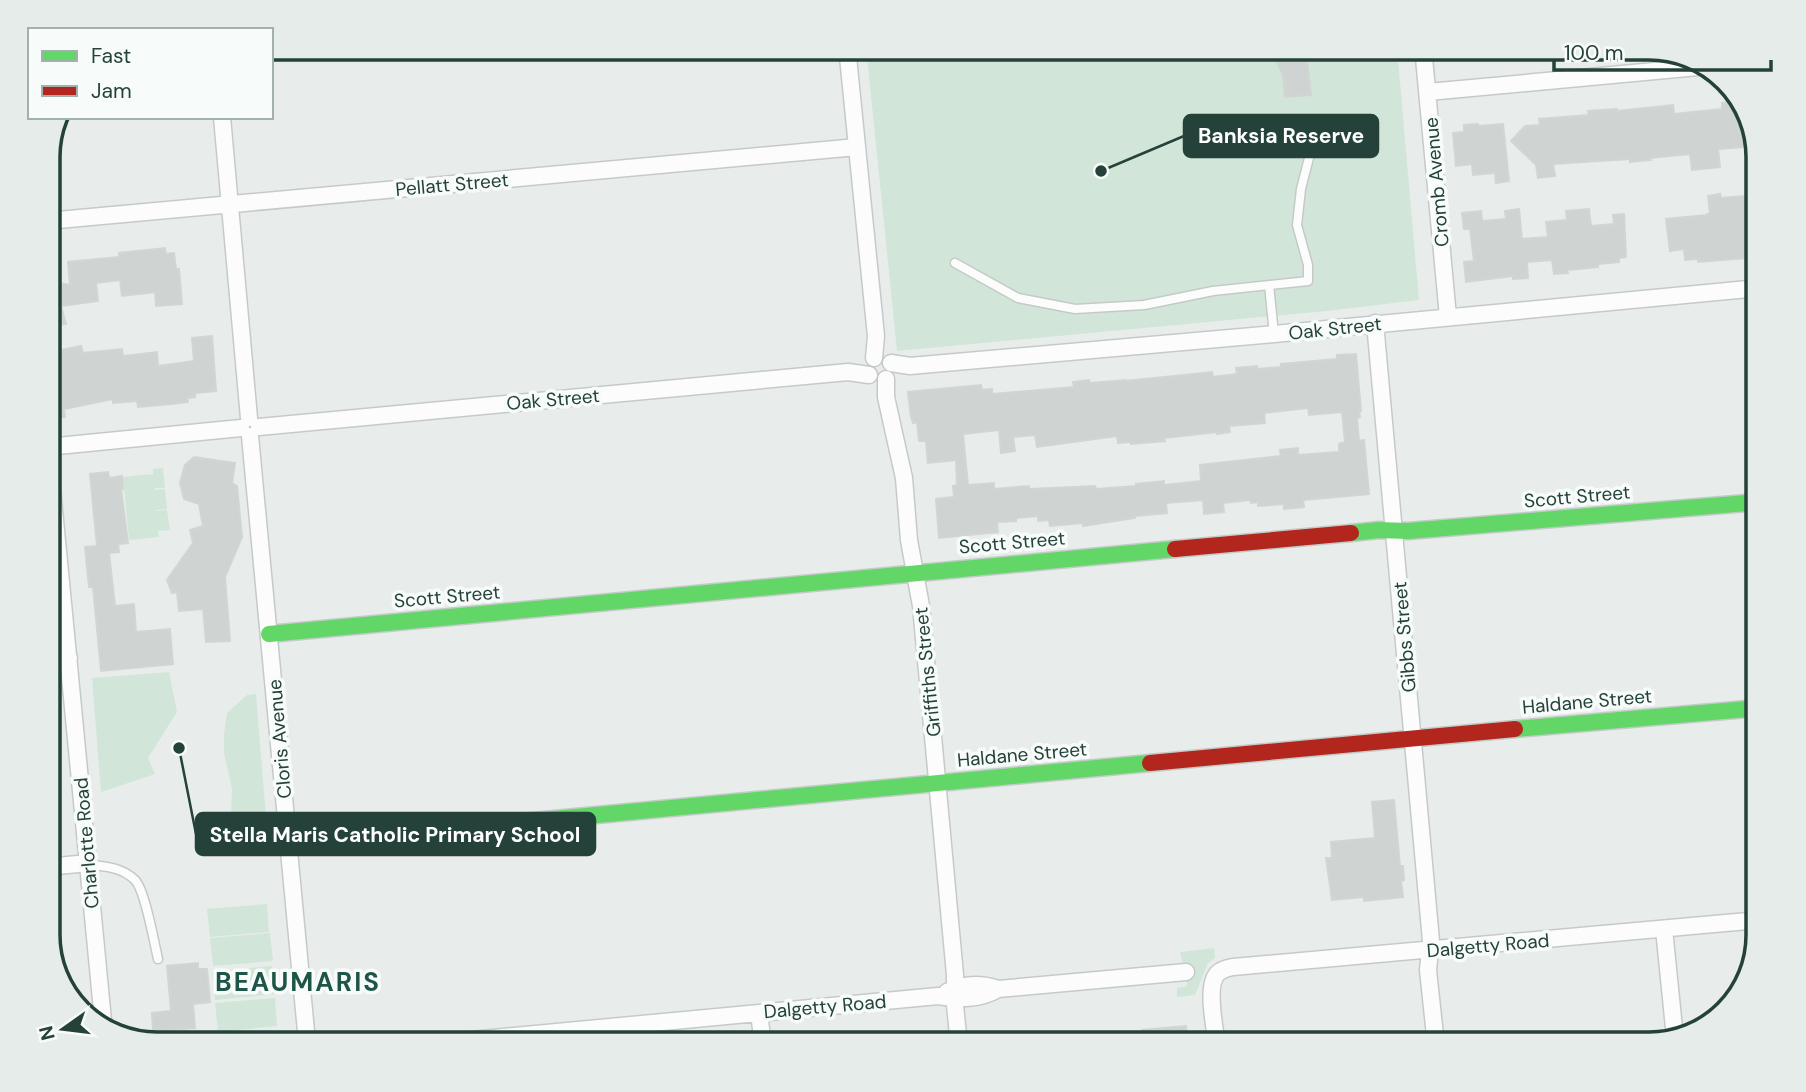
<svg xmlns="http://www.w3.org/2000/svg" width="1806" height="1092" font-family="'DM Sans',sans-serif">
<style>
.green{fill:#d1e6d8}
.building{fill:#cfd4d2;stroke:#d1d6d4;stroke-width:2;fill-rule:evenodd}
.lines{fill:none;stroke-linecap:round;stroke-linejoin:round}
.lane-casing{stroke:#c5cac8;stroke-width:11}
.street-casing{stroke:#c5cac8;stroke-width:19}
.fast-casing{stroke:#c3cbc8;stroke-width:19}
.jam-casing{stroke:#c3cbc8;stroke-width:19}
.lane{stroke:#fcfcfc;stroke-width:8}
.street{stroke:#fcfcfc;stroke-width:16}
.fast{stroke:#63d668;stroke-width:16}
.jam{stroke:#b3261e;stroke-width:16}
.labels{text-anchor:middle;stroke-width:7;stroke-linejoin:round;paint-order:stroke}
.street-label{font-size:19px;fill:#24423a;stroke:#f7fbf9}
.district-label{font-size:26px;font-weight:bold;letter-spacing:2px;fill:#1f5548;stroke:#f7fbf9}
.rim{fill:none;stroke:#24423a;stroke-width:3.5}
.leader{fill:none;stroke:#24423a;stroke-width:2.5}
.callout-dot{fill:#24423a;stroke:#f7fbf9;stroke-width:2.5}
.callout{fill:#24423a;stroke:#24423a;stroke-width:2.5}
.callout-label{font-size:21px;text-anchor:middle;font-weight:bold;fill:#fff}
</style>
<rect width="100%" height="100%" fill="#e8edeb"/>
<path class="green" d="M866 47H1397L1419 300 1327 311 897 351Z
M163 468 165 488H155L154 490 165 489 167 509 157 510 156 511 167 510 170 530 158 531 159 537 129 540 123 477 153 474V469Z
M169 672 177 712 148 758 155 774 101 792 92 678Z
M256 694 267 829 238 830 231 816 232 789 224 753V735L227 713 247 695Z
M267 904 269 932 210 937 207 909Z
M270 933 273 961 213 966 210 938Z
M1214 948 1215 958 1208 963 1195 995 1177 997V988L1187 986C1187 973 1182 964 1180 952Z
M272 966 275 994 215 1000 212 972Z
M275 998 277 1026 218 1032 215 1003Z"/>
<path class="building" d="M1269 47H1313L1314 58 1307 59 1311 95 1285 97 1283 75Z
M1743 101 1757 146 1718 149 1720 167 1692 170 1690 154 1650 158 1651 160 1630 162V159L1553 164 1555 176 1538 178 1536 165 1511 141 1525 126 1540 125 1539 119 1589 115 1588 111 1617 109V111L1673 105 1674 114 1722 109V103Z
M1478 124V126L1503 124 1509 181 1496 183 1495 173 1473 175 1472 164 1456 166 1453 133 1464 132V125Z
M1720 194 1721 198 1755 195 1759 227V257L1698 262V259L1685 260 1684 249 1670 251 1666 219 1707 215V214H1710L1708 196Z
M1519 209 1522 239 1548 237 1546 222 1567 220 1566 211 1589 209 1591 226 1614 224 1613 215 1624 214 1626 257 1619 258V262L1598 264V267L1567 270 1568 273 1554 274 1552 260 1527 262 1528 278 1513 279V276L1466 282 1464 262 1474 261 1470 229H1464L1462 213 1481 211 1482 221 1506 219 1505 211Z
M165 248 166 254 174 253 176 269H179L182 304 156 306 155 292 122 296 120 280 96 283 98 301 61 306 66 324 53 326 50 309 47 310V281L70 285 68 262 119 257V253Z
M212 336 216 391 195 393V397L187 398 188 402 172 404 138 407 137 401 113 403V399L64 409 65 417 50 418V412H47V353L81 346 83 353 122 349 123 356 157 352 158 366 194 361 192 338Z
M1356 354 1361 411H1359L1360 417 1357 418 1359 441 1364 440 1369 494 1303 500 1304 507 1284 509V504L1258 506V502L1251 503 1250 500 1223 503 1224 512 1204 514 1203 500 1166 503 1167 513 1135 516V518L1083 526V523L1050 526 1049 520 1038 521V516L1016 518V521L997 522 998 532 939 538 936 499 954 497 953 486 957 485 956 460 928 463 926 441H919L917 422 913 423 911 417 908 392 981 385 982 390 992 389V394L1074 387 1073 382 1089 380 1090 383 1125 380V381L1212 372 1213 377 1237 374 1236 368 1257 366V369L1281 367V364L1337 359V355ZM1308 408 1309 415 1342 412 1345 442 1339 444V452L1298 455V448L1280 450 1281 456 1200 465 1201 481 1164 485V481L1136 484V486L1096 489 1095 486 1029 489V486L994 489V483L968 485 963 434 999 430 1001 453 1015 451 1013 437 1035 435 1037 447 1117 436 1118 443 1131 442V444L1165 441 1164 438 1217 432V434L1230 432 1229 426 1265 423 1264 413Z
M194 457 235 463 232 483 237 486 242 537 225 577 230 641 206 642 203 609 179 611 177 592 172 593 167 580 193 543 190 530 203 526 199 504 184 499 180 483 185 465Z
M108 472 109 478 122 476 123 489H121L128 543 118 544 119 552 109 553 115 606 134 604 136 632 170 629 173 664 101 671 93 587H89L85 547 97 546 90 474Z
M1394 800 1400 866H1403L1404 880 1401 881 1403 897 1364 901V897L1332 900 1326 858H1332L1331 842 1375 838 1372 802Z
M198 963V969H207L210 1002 193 1004 195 1028 153 1031 152 1013 171 1011 167 966Z
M1186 1026 1188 1045H1143L1142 1030Z"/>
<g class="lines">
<g class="lane-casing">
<path id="lane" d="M955 263 1018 298 1075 309 1144 305 1213 291 1308 281V265L1297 225 1301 189 1311 150 1308 132
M1269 285 1274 334
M88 865C104 866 122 867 135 880 145 890 154 942 158 959"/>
</g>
<g class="street-casing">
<path id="street" d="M847 47 876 336 874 358
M1423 47 1448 317
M1428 92 1709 66
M222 117 249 418
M47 221 857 147
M1375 323 1431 941 1428 970 1436 1045
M891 363 910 366 1274 334 1759 288
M886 379V397L904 478 909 540 921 606 955 975V1005L959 1045
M259 427 848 372 869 375
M250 436 307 1042
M47 447 241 428
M48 447 104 1031
M47 660 69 658
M47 867 88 863
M1664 929 1675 1038
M947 992C963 984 981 983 998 989L1186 972
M759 1013 763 1045
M419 1045 938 996C960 999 979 1000 998 989
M1217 1045C1215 1028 1205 985 1218 973 1222 969 1228 968 1233 967L1759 920"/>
</g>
<g class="fast-casing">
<path id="fast" d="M1351 533 1379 530 1408 531 1759 502
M269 634 1175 549
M1515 729 1759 708
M289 844 1150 763"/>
</g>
<g class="jam-casing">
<path id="jam" d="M1175 549 1351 533
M1150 763 1515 729"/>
</g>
<use href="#lane" class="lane"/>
<use href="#street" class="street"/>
<use href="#fast" class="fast"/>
<use href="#jam" class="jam"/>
</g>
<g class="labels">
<g class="street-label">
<text transform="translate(1436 182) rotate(-95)" y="7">Cromb Avenue</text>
<text transform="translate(452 184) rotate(-5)" y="7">Pellatt Street</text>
<text transform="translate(1335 328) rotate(-6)" y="7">Oak Street</text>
<text transform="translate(553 399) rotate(-5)" y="7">Oak Street</text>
<text transform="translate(1577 496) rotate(-5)" y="7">Scott Street</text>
<text transform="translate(1012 542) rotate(-5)" y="7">Scott Street</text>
<text transform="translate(447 596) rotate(-5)" y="7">Scott Street</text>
<text transform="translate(1404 637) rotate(-95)" y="7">Gibbs Street</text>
<text transform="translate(927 672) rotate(-96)" y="7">Griffiths Street</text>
<text transform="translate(1587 701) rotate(-5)" y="7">Haldane Street</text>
<text transform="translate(279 739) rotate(-95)" y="7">Cloris Avenue</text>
<text transform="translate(1022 754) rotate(-5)" y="7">Haldane Street</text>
<text transform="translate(86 843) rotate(-95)" y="7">Charlotte Road</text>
<text transform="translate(1488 945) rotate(-5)" y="7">Dalgetty Road</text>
<text transform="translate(825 1006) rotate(-5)" y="7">Dalgetty Road</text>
</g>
<g class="district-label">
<text x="298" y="991">BEAUMARIS</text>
</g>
</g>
<path d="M0 0H1806V1092H0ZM157 60H1649A97 97 0 0 1 1746 157V935A97 97 0 0 1 1649 1032H157A97 97 0 0 1 60 935V157A97 97 0 0 1 157 60Z" fill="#e6ecea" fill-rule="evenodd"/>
<path class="rim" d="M157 60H1649A97 97 0 0 1 1746 157V935A97 97 0 0 1 1649 1032H157A97 97 0 0 1 60 935V157A97 97 0 0 1 157 60Z"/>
<path class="leader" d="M1101 171L1184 136M179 748L196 834"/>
<g class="callout-dot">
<circle cx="1101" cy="171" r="7"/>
<circle cx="179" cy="748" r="7"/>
</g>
<g class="callout">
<rect x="1184" y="115" width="194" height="42" rx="7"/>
<rect x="196" y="813" width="399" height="42" rx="7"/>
</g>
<g class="callout-label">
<text x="1281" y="143">Banksia Reserve</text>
<text x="395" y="842">Stella Maris Catholic Primary School</text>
</g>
<rect x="28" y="28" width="245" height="91" fill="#f7fbf9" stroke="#a3b1ad" stroke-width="2"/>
<rect x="42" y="51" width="35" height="10" fill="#63d668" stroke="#a3b1ad" stroke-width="2"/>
<text x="91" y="63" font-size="21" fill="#24423a">Fast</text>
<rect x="42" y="86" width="35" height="10" fill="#b3261e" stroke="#a3b1ad" stroke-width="2"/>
<text x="91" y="98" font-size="21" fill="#24423a">Jam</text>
<g transform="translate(63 1029) rotate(256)" stroke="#f7fbf9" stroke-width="5" paint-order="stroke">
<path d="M0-5L12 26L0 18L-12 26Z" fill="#24423a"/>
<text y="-10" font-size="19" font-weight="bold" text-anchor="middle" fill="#24423a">N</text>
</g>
<path d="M1554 60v10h217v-10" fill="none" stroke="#24423a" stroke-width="3.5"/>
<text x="1564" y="60" font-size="21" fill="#24423a" stroke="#f7fbf9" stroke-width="5" paint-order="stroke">100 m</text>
</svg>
